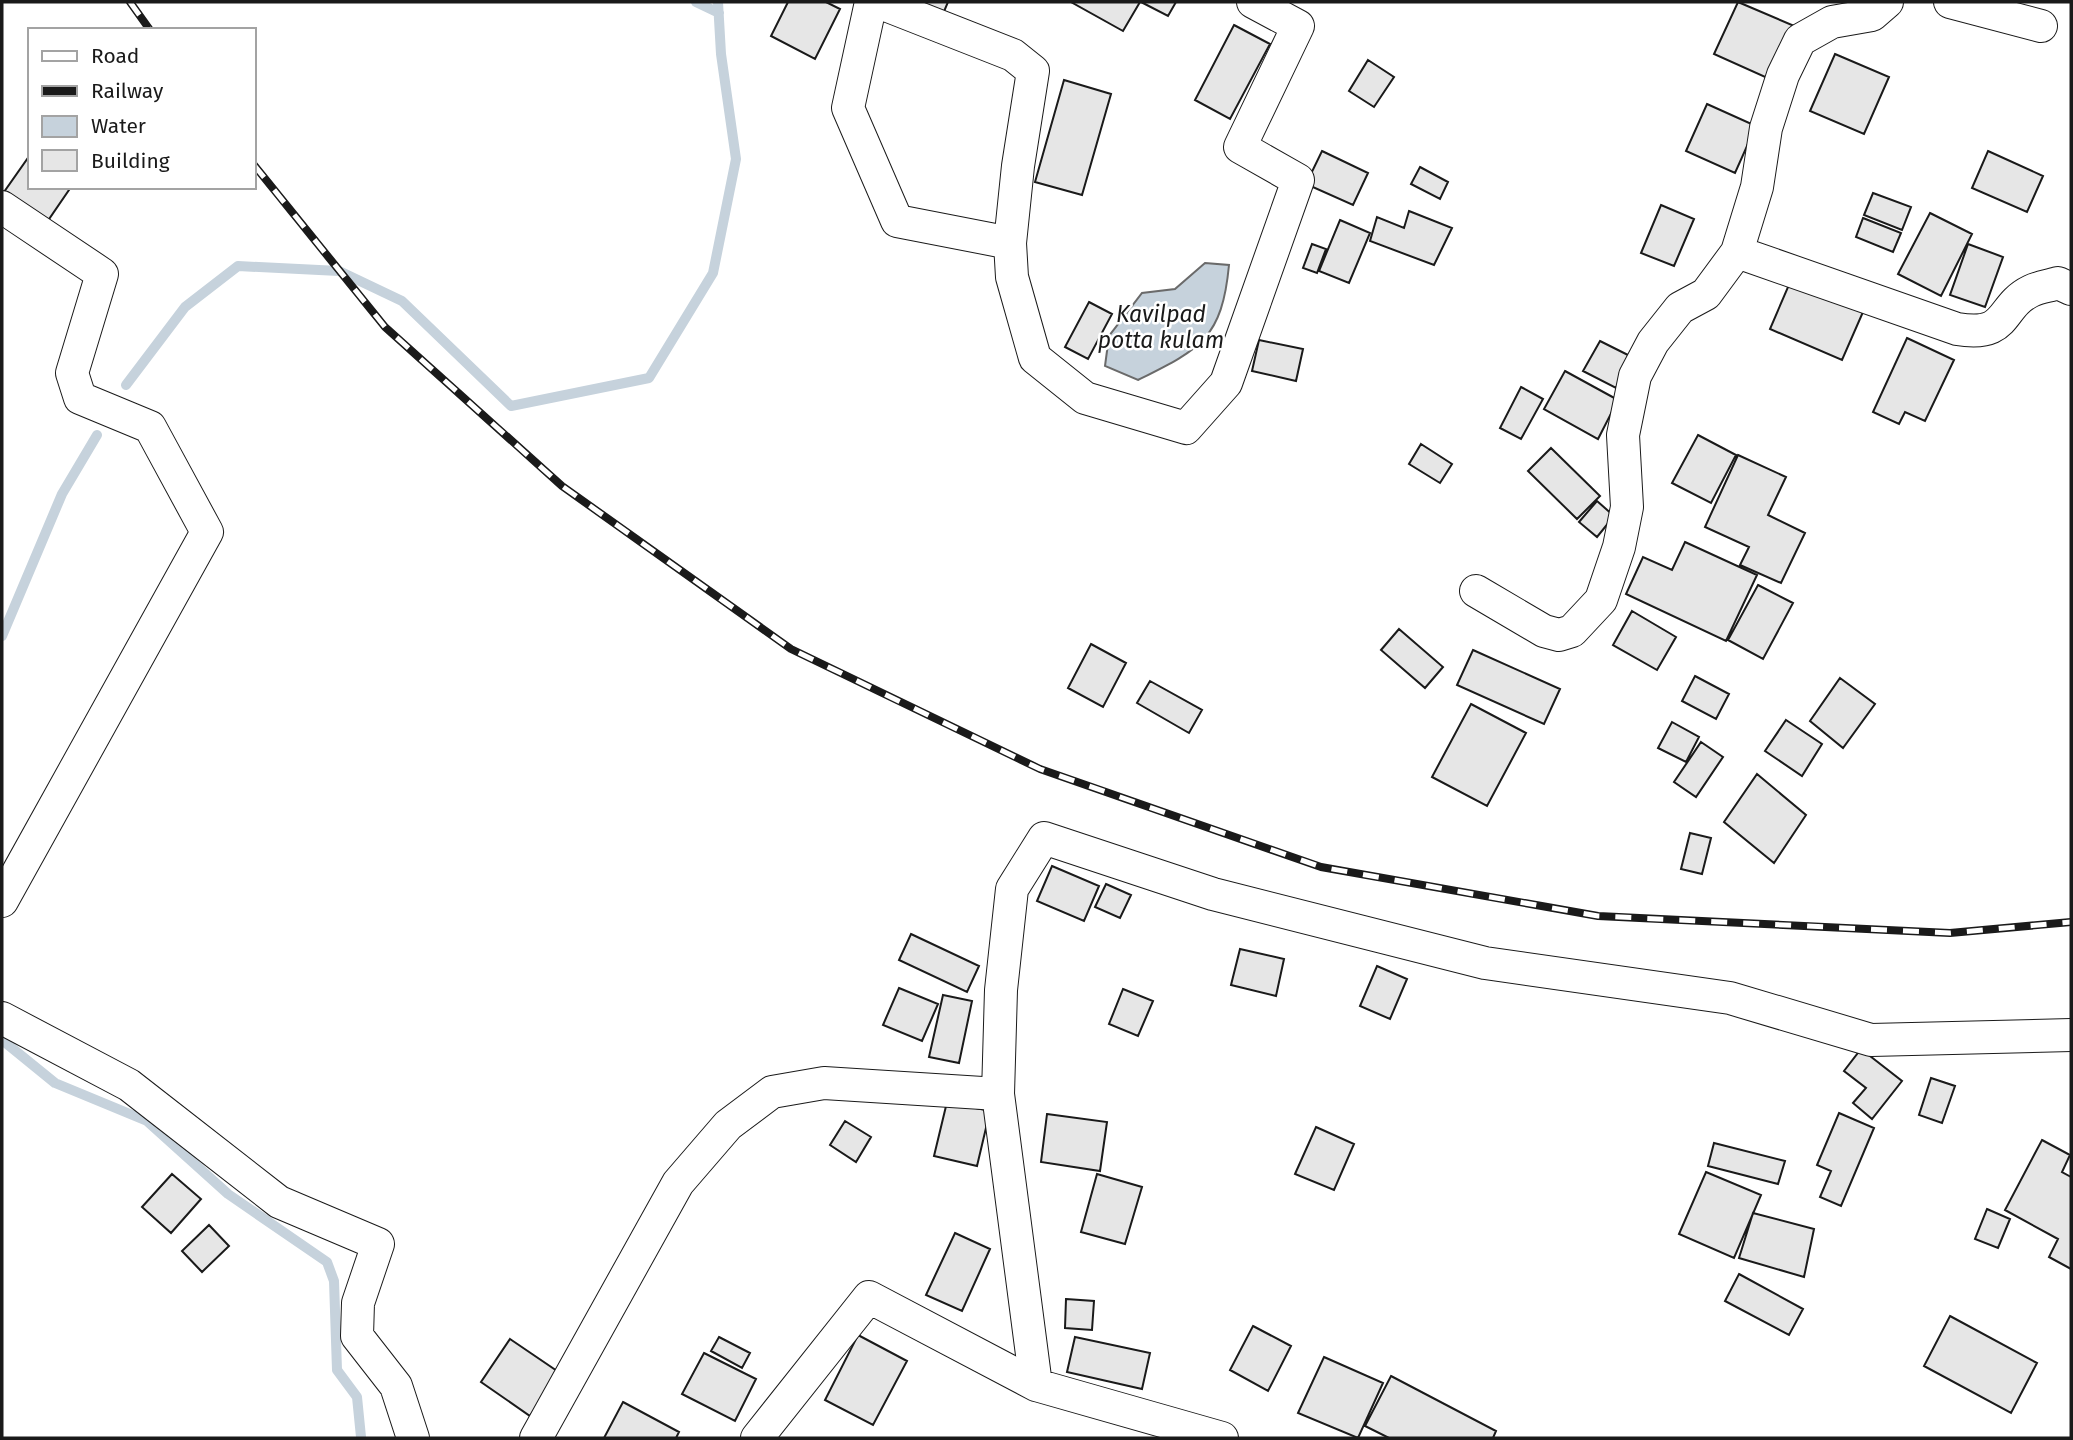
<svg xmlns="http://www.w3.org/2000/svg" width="2073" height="1440" font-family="'Fira Sans',sans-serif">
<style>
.water{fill:#c6d2dc;stroke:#6a6a6a;stroke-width:2}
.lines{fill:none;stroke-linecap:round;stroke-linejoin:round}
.stream{stroke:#c6d2dc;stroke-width:10}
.building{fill:#e6e6e6;stroke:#1a1a1a;stroke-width:2}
.street-casing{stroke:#1a1a1a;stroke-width:34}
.street{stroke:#fff;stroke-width:32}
.rail-casing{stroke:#1a1a1a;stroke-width:8}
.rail{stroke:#fff;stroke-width:5;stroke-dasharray:16;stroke-linecap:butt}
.labels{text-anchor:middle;stroke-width:5;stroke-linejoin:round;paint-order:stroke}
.water-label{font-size:23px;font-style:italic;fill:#1a1a1a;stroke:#fff}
</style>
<rect width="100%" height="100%" fill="#fff"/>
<path class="water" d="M1205 263 1229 265C1222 339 1200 349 1138 380L1105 366 1109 336 1142 293 1175 289Z"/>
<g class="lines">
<path class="stream" d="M696 2 719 13
M126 385 185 307 238 266 339 271 402 301 511 406 649 378 713 273 736 159 721 54 718 2
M2 636 62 494 97 435
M2 1040 55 1083 147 1121 228 1194 327 1262 334 1281 337 1370 357 1397 361 1437"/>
</g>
<path class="building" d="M788 2H826L840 9 815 59 771 36Z
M916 2H948L943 14Z
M1071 2H1140L1123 31Z
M1141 2H1176L1168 16Z
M1738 2 1799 28 1774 81 1714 54Z
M1234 25 1270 44 1230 119 1195 100Z
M1835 54 1889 77 1864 134 1810 111Z
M1368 60 1394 77 1374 107 1349 91Z
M1064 80 1111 94 1082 195 1035 182Z
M1707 104 1756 126 1735 173 1686 151Z
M1322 151 1368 173 1353 205 1306 184Z
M1988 151 2043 176 2027 212 1972 188Z
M30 155V187H71L47 222 4 192Z
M1420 167 1448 182 1440 199 1411 184Z
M1873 193 1911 207 1902 230 1864 215Z
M1661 205 1694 219 1674 266 1641 253Z
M1409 211 1452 228 1434 265 1370 241 1377 217 1404 228Z
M1930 213 1972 234 1941 296 1898 274Z
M1863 218 1901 233 1893 252 1856 237Z
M1340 220 1370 233 1349 283 1319 271Z
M1312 244 1326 249 1317 273 1303 268Z
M1968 244 2003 257 1985 307 1950 295Z
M1791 280 1863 312 1842 360 1770 329Z
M1089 302 1112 314 1088 359 1065 347Z
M1907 338 1954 360 1925 421 1905 412 1899 424 1873 412Z
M1259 340 1303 349 1296 381 1252 371Z
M1600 341 1632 357 1616 388 1583 371Z
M1565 371 1618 400 1598 439 1544 409Z
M1521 387 1543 399 1521 439 1500 428Z
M1698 435 1736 455 1711 503 1672 483Z
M1421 444 1452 464 1440 483 1409 464Z
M1551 448 1600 496 1577 519 1528 471Z
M1738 455 1786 477 1768 515 1805 533 1781 583 1740 565 1749 547 1705 527Z
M1597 501 1614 516 1597 537 1579 522Z
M1685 542 1757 575 1726 641 1626 594 1643 557 1672 570Z
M1758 585 1793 603 1763 659 1728 640Z
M1632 611 1676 637 1657 670 1613 645Z
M1399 629 1443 667 1425 688 1381 650Z
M1091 644 1126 663 1103 707 1068 688Z
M1473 650 1560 689 1544 724 1457 685Z
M1695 676 1729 694 1716 719 1682 701Z
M1840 678 1875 704 1843 748 1810 721Z
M1150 681 1202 710 1189 733 1137 703Z
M1471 704 1526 733 1487 806 1432 777Z
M1786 720 1822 744 1802 776 1765 751Z
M1672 722 1699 737 1686 762 1658 748Z
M1701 742 1723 757 1696 797 1674 782Z
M1757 774 1806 815 1774 863 1724 822Z
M1690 833 1711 838 1702 874 1681 869Z
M1052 866 1099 886 1084 921 1037 901Z
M1106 884 1131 895 1120 918 1095 907Z
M911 934 979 966 967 992 899 960Z
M1240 949 1284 959 1276 996 1231 985Z
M1377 966 1407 979 1390 1019 1360 1006Z
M899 988 938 1004 922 1041 883 1025Z
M1123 989 1153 1001 1138 1036 1109 1024Z
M943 995 972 1001 959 1063 929 1057Z
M1861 1049 1902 1081 1872 1119 1853 1103 1866 1088 1844 1071Z
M1931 1078 1955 1086 1942 1123 1919 1115Z
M947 1102 990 1111 977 1166 934 1156Z
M1839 1113 1874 1128 1841 1206 1820 1197 1831 1171 1817 1165Z
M1047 1114 1107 1122 1100 1171 1041 1162Z
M845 1121 871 1137 856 1162 830 1145Z
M1316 1127 1354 1144 1334 1190 1295 1174Z
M2042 1140 2070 1155 2062 1172 2071 1177V1269L2049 1257 2058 1239 2005 1210Z
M1714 1143 1785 1161 1778 1184 1708 1166Z
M1706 1172 1761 1195 1734 1258 1679 1234Z
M172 1174 201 1199 171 1233 142 1207Z
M1097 1174 1142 1187 1125 1244 1081 1232Z
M1987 1209 2010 1219 1998 1248 1975 1239Z
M1753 1213 1814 1229 1804 1277 1739 1258Z
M209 1225 229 1246 202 1272 182 1251Z
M955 1233 990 1249 962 1311 926 1295Z
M1739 1274 1803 1309 1789 1335 1725 1301Z
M1066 1299 1094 1301 1092 1330 1065 1328Z
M1950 1316 2037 1363 2011 1413 1924 1366Z
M1253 1326 1291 1346 1268 1391 1230 1370Z
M858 1335 907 1361 873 1425 825 1400Z
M719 1337 750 1353 742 1368 711 1351Z
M1075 1337 1150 1353 1142 1389 1067 1372Z
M510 1339 560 1373 530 1416 481 1382Z
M704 1353 756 1379 735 1421 682 1394Z
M1324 1357 1383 1383 1358 1438 1298 1413Z
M1391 1376 1496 1431 1493 1438H1389L1365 1426Z
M623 1402 679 1432 676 1438H604Z"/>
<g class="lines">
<g class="street-casing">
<path id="street" d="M871 2 848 108 897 221 1010 243 1018 166 1033 71 1013 55 878 2
M1950 2 2041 26
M2 207 102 274 72 373 80 398 150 427 207 532 2 901
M1010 243 1012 277 1035 358 1085 398 1186 428 1226 383 1298 180 1240 147 1298 26 1253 2
M1737 252 1957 329C2010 338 1998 307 2031 291 2039 287 2049 286 2058 283L2071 289
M1476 591 1544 631 1559 635 1572 631 1601 600 1619 547 1627 507 1623 435 1635 376 1653 342 1680 308 1706 294 1737 252 1757 187 1766 128 1783 75 1800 40 1832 22 1872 15 1887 2
M2 1018 129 1085 279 1202 378 1244 358 1303 357 1336 396 1386 413 1438
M1036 1385 998 1094 1001 990 1012 889 1044 838 1213 894 1485 963 1730 998 1871 1040 2071 1035
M536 1438 678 1183 728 1125 772 1092 824 1083 998 1094
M757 1438 869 1297 1036 1385 1222 1438"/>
</g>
<use href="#street" class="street"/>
<g class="rail-casing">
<path id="rail" d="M130 2 150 30
M254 165 385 327 562 486 791 649 1040 769 1321 867 1598 916 1950 933 2071 922"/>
</g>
<use href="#rail" class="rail"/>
</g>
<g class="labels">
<g class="water-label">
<text x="1161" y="322">Kavilpad<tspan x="1161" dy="26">potta kulam</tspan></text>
</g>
</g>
<rect width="2073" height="1440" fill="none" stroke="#1a1a1a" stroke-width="7"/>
<rect x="28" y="28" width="228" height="161" fill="#ffffff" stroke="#a3a3a3" stroke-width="2"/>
<rect x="42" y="51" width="35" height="10" fill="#ffffff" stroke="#a3a3a3" stroke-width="2"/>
<text x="91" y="63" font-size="21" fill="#1a1a1a">Road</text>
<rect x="42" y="86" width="35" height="10" fill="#1a1a1a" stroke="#a3a3a3" stroke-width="2"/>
<text x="91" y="98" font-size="21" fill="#1a1a1a">Railway</text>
<rect x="42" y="116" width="35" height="21" fill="#c6d2dc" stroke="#a3a3a3" stroke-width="2"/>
<text x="91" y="133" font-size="21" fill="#1a1a1a">Water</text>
<rect x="42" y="150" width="35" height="21" fill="#e6e6e6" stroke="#a3a3a3" stroke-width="2"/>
<text x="91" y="168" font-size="21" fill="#1a1a1a">Building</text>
</svg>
